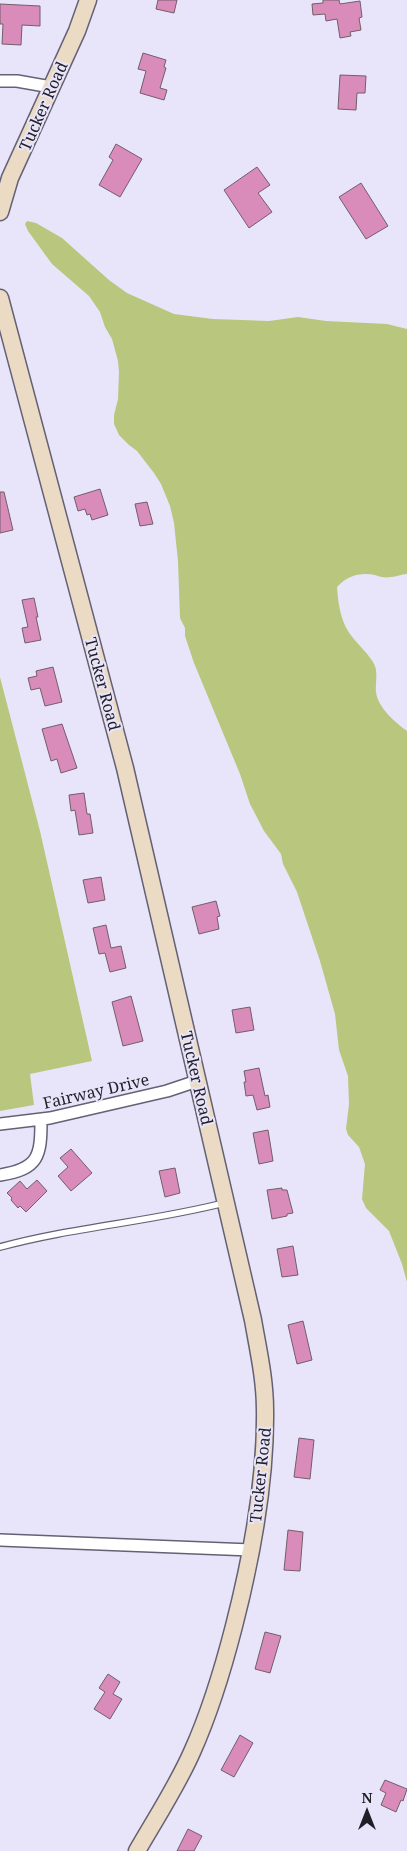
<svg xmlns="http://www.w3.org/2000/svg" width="407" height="1851" font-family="'Noto Serif',serif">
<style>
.green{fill:#b8c77d}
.building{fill:#d98bba;stroke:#725e69}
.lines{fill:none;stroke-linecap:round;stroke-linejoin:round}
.lane-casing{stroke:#646174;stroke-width:8}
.street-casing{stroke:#646174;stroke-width:14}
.secondary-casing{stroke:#646174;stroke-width:19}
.lane{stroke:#fff;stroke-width:5.5}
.street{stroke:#fff;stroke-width:11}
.secondary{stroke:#ebdbc4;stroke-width:16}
.labels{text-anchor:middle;stroke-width:4;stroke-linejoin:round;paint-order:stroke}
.street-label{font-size:16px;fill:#201e26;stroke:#e8e5fb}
</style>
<rect width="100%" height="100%" fill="#e8e5fb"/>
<path class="green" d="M27 221 36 223 62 238 109 280 127 293 174 314 213 319 269 321 298 317 326 321 387 324 407 329V574C401 574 397 577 391 577 385 578 380 577 375 575 360 572 347 576 337 587 338 601 340 618 348 631 355 642 366 651 373 662 379 671 375 682 376 692 378 708 395 722 407 731V1282L402 1264 389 1231 366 1208 362 1199 365 1164 359 1147 348 1135 346 1129 349 1104 348 1076 339 1050 335 1014 320 961 297 892 283 864 281 854 264 831 250 804 240 774 194 663 185 636V628L180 618 178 561 174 523 170 506 161 484 154 473 137 451 129 445 119 435 114 424V415L118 399 119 372 118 361 112 339 105 327 100 312 89 296 52 264 28 231 25 224Z
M0 677 40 831 92 1061 30 1074 34 1105 0 1111Z"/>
<path class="building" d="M158 0H177L174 13 156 9Z
M323 0H339L340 4 360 1 362 17 359 18 361 30 350 32 351 36 340 38 337 19 326 21 325 14 313 15 312 4 323 3Z
M0 4 40 6V26L22 25 21 45 2 44 3 24H0Z
M143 53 166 60 164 67 166 68 160 88 167 90 164 100 140 93 146 71 138 69Z
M340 75 366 76 365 93H357L356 110 338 109Z
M116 144 142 159 120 197 99 185 113 160 109 157Z
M257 167 270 185 258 193 272 212 249 228 224 190Z
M361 183 388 226 366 239 339 197Z
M100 489 108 515 92 520 90 514 87 515 85 509 78 511 74 497Z
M0 492H4L13 530 0 533Z
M147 502 153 524 140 526 135 504Z
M34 598 38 617H36L41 640 25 643 22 628 28 627 22 600Z
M53 667 62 702 45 706 40 688 31 690 28 678 37 676 36 671Z
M62 724 77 768 61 773 57 759 51 761 42 729Z
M84 793 87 814H90L93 833 79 835 75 810 71 811 69 795Z
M101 877 105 900 88 903 83 880Z
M216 901 220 916 217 917 219 929 199 934 192 907Z
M106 925 111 948 121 946 126 968 110 972 105 953 99 954 93 928Z
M131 996 143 1041 123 1046 112 1002Z
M250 1007 254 1030 236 1033 232 1010Z
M259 1068 265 1096 268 1095 270 1107 257 1110 253 1095 246 1096 244 1082H246L244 1071Z
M268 1130 273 1161 259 1164 253 1133Z
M71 1149 92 1173 71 1191 58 1176 68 1167 60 1158Z
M175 1168 180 1193 165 1197 159 1171Z
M37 1180 47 1191 26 1212 20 1206 18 1208 11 1200 12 1198 7 1193 20 1181 27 1189Z
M282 1188V1190H287L293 1213 287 1214V1216L272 1219 267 1190Z
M293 1246 298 1275 282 1277 277 1249Z
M303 1321 312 1360 297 1364 288 1325Z
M299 1438 314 1440 310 1479 294 1477Z
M288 1530 303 1532 300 1571 284 1570Z
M265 1632 281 1636 270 1673 255 1669Z
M108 1674 120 1682 113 1694 122 1699 110 1719 94 1709 105 1692 99 1688Z
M240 1735 253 1743 234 1777 221 1770Z
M385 1780 407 1789 403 1801 401 1800 396 1812 381 1805 386 1793 380 1790Z
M188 1829 202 1836 194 1851H177Z"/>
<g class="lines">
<g class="lane-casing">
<path id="lane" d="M0 1247C73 1227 150 1222 224 1203"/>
</g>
<g class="street-casing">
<path id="street" d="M0 81H17L51 87
M0 1124 50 1118 167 1091 197 1081
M0 1175C39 1169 41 1156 41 1120
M0 1540 251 1550"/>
</g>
<g class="secondary-casing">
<path id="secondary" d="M0 212 10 178 77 31 88 0
M0 298 125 768 253 1320C258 1349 265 1379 265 1410 266 1482 252 1556 234 1626 223 1669 210 1712 192 1752 177 1786 156 1818 137 1851"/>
</g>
<use href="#lane" class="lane"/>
<use href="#street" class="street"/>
<use href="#secondary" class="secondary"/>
</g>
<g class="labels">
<g class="street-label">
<text transform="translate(43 106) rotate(-66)" y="6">Tucker Road</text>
<text transform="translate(103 684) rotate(75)" y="6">Tucker Road</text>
<text transform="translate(197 1078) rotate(77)" y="6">Tucker Road</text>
<text transform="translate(96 1091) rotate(-13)" y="6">Fairway Drive</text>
<text transform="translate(260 1475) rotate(-84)" y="6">Tucker Road</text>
</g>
</g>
<g transform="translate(367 1811)" stroke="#e8e5fb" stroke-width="4" paint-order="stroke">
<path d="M0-4L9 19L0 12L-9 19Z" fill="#201e26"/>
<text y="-8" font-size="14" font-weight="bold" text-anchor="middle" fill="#201e26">N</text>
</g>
</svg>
